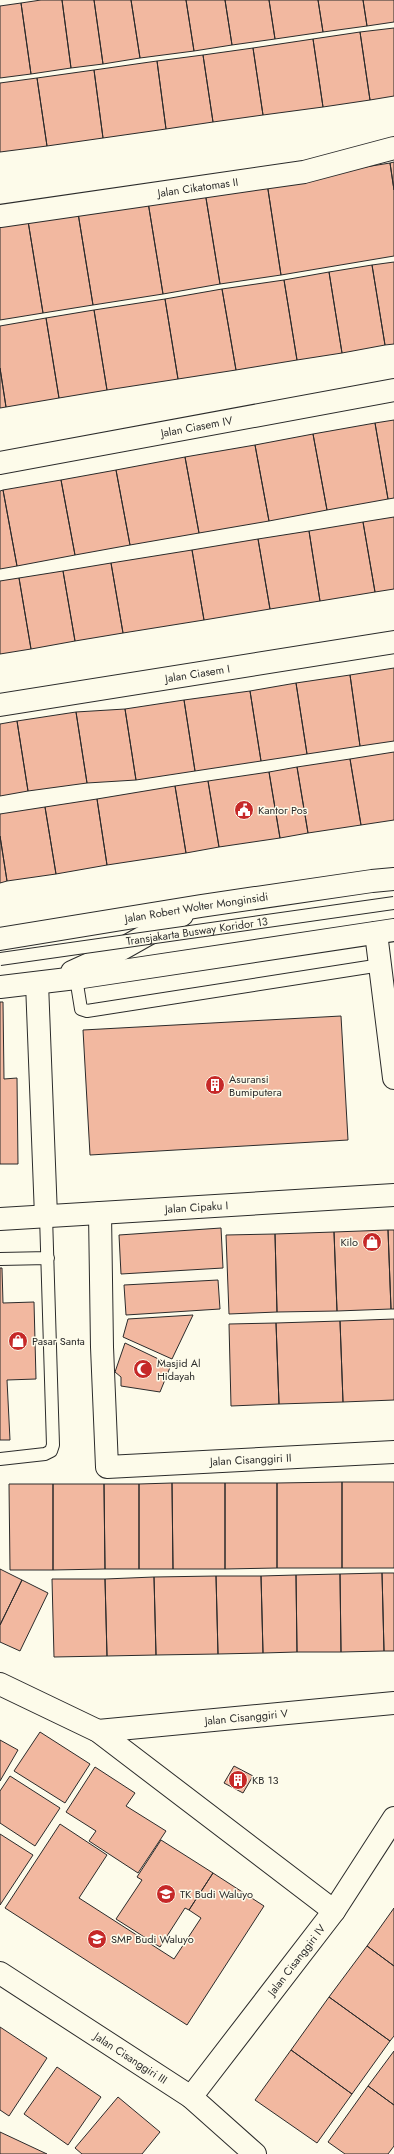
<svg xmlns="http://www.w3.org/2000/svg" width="394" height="2154" font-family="Jost,sans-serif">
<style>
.building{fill:#f2b8a0;stroke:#2b2b2b}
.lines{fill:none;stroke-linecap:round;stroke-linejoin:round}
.lane-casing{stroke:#2b2b2b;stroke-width:14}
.street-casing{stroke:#2b2b2b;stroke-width:24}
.primary-casing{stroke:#2b2b2b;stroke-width:24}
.lane{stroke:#fdfbea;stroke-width:12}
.street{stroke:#fdfbea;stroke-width:22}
.primary{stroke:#fdfbea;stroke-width:22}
.lane-bridge-casing{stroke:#2b2b2b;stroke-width:14;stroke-linecap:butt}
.lane-bridge{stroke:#fdfbea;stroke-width:12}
.labels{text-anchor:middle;stroke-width:3;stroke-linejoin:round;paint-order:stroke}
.street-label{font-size:11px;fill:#2b2b2b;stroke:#fdfbea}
.poi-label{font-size:11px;fill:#2b2b2b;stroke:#fdfbea;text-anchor:start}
</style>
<rect width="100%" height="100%" fill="#fdfbea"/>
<path class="building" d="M41 0H62L71 68 31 74 21 3Z
M62 0H94L103 64 71 68Z
M94 0H131L140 58 103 64Z
M131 0H186L194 51 140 58Z
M186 0H225L232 45 194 51Z
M225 0H269L275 39 232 45Z
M269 0H318L323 32 275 39Z
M318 0H363L367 26 323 32Z
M363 0H394V22L367 26Z
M21 3 31 74 0 78V6Z
M394 28V96L370 100 360 32Z
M360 32 370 100 323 107 313 39Z
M313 39 323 107 263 115 253 48Z
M253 48 263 115 213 122 203 55Z
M203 55 213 122 166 129 157 61Z
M157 61 166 129 103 138 94 70Z
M94 70 103 138 47 146 37 78Z
M37 78 47 146 0 152V83Z
M394 162V190L390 163Z
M390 163 394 190V256L281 275 267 183Z
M267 183 281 275 220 284 205 192Z
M205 192 220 284 163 294 148 202Z
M148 202 163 294 93 305 78 213Z
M78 213 93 305 43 313 28 221Z
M28 221 43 313 0 320V225Z
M394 262V344L385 345 372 265Z
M372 265 385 345 342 353 329 272Z
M329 272 342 353 297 360 284 280Z
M284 280 297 360 236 370 222 289Z
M222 289 236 370 178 379 165 299Z
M165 299 178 379 107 390 94 310Z
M94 310 107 390 59 398 46 318Z
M46 318 59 398 6 407 0 368V326Z
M0 368 6 407 0 408Z
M394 420V498L388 499 375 423Z
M375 423 388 499 327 510 313 434Z
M313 434 327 510 269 521 255 445Z
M255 445 269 521 199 533 185 457Z
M185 457 199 533 130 545 116 470Z
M116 470 130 545 75 555 61 480Z
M61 480 75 555 17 566 3 490Z
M3 490 17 566 0 569V491Z
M394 517V589L375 592 363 522Z
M363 522 375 592 320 601 309 531Z
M309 531 320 601 270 609 258 539Z
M258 539 270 609 204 620 192 550Z
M192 550 204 620 123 633 111 563Z
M111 563 123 633 75 641 63 571Z
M63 571 75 641 31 649 19 578Z
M19 578 31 649 0 654V581Z
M394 668V741L360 746 350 675Z
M350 675 360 746 307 754 296 683Z
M296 683 307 754 261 761 250 691Z
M250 691 261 761 195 771 184 700Z
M184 700 195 771 136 780 125 709Z
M125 709 136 780 87 783 76 712Z
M76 712 87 783 28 791 17 721Z
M17 721 28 791 0 796V724Z
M394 752V820L361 825 350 759Z
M350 759 361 825 308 833 297 767Z
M297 767 308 833 280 838 269 772Z
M269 772 280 838 219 847 208 781Z
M208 781 219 847 186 853 175 786Z
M175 786 186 853 107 865 97 799Z
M97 799 107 865 56 874 45 807Z
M45 807 56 874 7 881 0 836V814Z
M0 836 7 881 0 883Z
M0 1002H3L4 1079 17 1078 18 1164H0Z
M341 1016 348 1140 90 1155 83 1030Z
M221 1228 223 1268 121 1274 119 1235Z
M388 1230H394V1309H391Z
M388 1230 391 1309 337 1311 334 1232Z
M334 1232 337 1311 277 1312 275 1234Z
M275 1234 277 1312 229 1314 226 1235Z
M0 1268H2L3 1303 34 1302 36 1379 7 1380 10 1440H0Z
M218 1280 220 1309 126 1315 124 1285Z
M193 1315 172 1359 123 1337 128 1319Z
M394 1319V1400L343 1402 340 1321Z
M340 1321 343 1402 279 1404 276 1323Z
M276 1323 279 1404 231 1406 229 1324Z
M125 1343 171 1365 160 1392 121 1386V1377L115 1372Z
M342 1482V1568H277V1483Z
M342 1482H394V1568H342Z
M172 1483 173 1569H139V1484Z
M172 1483H225V1569H173Z
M225 1483H277V1568L225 1569Z
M9 1484H53V1570H10Z
M53 1484H104L105 1569 53 1570Z
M104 1484H139V1569H105Z
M0 1569 22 1580 0 1625Z
M382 1573 384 1651 341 1652 340 1574Z
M382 1573H394V1651H384Z
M340 1574 341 1652H297L296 1575Z
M296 1575 297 1652 263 1653 261 1576Z
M216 1576 218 1654 156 1655 154 1577Z
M216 1576H261L263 1653 218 1654Z
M154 1577 156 1655 107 1656 105 1579Z
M52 1579H105L107 1656 54 1657Z
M22 1580 48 1593 20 1651 0 1642V1625Z
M40 1732 90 1764 65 1803 14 1771Z
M0 1740 18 1750 0 1781Z
M234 1766 253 1776 243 1793 224 1783Z
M95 1767 135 1793 126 1806 166 1831 138 1873 89 1841 96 1831 66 1812Z
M10 1776 60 1808 35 1846 0 1823V1791Z
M60 1824 107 1855 79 1898 174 1959 201 1918 189 1910 213 1873 264 1906 187 2025 5 1908Z
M0 1834 33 1855 0 1905Z
M161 1840 213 1873 189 1910 185 1908 160 1947 116 1919 142 1880 137 1877Z
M394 1908V1966L367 1946Z
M367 1946 394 1966V2036L390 2041 329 1997Z
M329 1997 390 2041 352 2094 291 2050Z
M0 2027 47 2058 9 2116 0 2110Z
M291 2050 352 2094 317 2143 255 2100Z
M394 2051V2105L368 2086Z
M57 2067 101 2097 68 2145 24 2114Z
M368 2086 394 2105V2146L388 2154H345L328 2142Z
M118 2097 160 2132 142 2154H82L75 2148Z
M0 2132 47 2154H0Z"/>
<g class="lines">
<g class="lane-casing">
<path id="lane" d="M76 978 81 1009 87 1011 381 965
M0 1259 48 1258
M0 1459 45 1454 51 1451 53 1445 46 1216"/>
</g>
<g class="street-casing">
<g id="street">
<path id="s1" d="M0 216 304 172 394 148"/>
<path id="s2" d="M0 463 394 390"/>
<path id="s3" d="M0 705 394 642"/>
<path d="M376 933 394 1078"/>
<path d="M37 983 46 1216"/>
<path id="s4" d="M100 1213 102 1347 107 1467 394 1452"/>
<path id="s5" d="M0 1219 394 1195"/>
<path d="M0 1684 98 1731 334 1911"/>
<path id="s6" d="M98 1731 394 1703"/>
<path id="s7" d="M0 1973 191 2097 255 2154"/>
<path id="s8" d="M191 2097 334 1911 394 1818"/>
</g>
</g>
<g class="primary-casing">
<g id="primary">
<path id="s9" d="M0 939 201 906 372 881 394 879"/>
<path d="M72 972 120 950 182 915"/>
<path d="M0 987 76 978 394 930"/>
</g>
</g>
<use href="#lane" class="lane"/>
<use href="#street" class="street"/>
<use href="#primary" class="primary"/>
<g class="lane-bridge-casing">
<g id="lane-bridge">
<path id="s10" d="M0 959 394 903"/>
</g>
</g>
<use href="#lane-bridge" class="lane-bridge"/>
</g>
<defs>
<g id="civic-disc" transform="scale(1)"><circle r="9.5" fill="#c62828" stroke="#fdfbea"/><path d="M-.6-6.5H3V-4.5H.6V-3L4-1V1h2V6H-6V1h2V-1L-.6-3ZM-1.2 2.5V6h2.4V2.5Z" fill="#fff"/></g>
<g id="building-disc" transform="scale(1)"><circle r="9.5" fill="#c62828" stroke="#fdfbea"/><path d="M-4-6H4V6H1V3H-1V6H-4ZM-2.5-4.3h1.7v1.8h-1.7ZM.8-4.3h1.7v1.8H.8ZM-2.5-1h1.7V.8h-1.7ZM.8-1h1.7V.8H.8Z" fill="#fff"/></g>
<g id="shop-disc" transform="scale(1)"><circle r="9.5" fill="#c62828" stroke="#fdfbea"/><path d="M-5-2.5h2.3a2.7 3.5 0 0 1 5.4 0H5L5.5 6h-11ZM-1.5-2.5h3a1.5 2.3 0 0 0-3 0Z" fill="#fff"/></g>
<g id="mosque-disc" transform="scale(1)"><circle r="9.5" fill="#c62828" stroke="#fdfbea"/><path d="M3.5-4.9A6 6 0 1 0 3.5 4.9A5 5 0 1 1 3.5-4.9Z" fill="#fff"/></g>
<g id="school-disc" transform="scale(1)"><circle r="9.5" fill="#c62828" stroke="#fdfbea"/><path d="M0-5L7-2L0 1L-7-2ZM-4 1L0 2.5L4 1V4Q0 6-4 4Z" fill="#fff"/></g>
</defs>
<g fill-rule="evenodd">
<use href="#civic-disc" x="244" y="810"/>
<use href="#building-disc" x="215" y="1085"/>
<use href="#shop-disc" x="372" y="1242"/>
<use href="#shop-disc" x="18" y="1341"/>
<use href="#mosque-disc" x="143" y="1369"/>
<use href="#building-disc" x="238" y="1780"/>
<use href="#school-disc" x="166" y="1894"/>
<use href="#school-disc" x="97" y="1939"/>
</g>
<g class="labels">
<g class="street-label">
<text dy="4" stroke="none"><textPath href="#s1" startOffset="200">Jalan Cikatomas II</textPath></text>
<text dy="4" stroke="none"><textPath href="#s2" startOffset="200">Jalan Ciasem IV</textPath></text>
<text dy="4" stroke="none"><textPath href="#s3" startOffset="200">Jalan Ciasem I</textPath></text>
<text dy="4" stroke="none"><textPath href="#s9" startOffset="199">Jalan Robert Wolter Monginsidi</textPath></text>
<text dy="4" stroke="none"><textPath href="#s10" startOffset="199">Transjakarta Busway Koridor 13</textPath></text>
<text dy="4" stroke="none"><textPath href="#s5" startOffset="197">Jalan Cipaku I</textPath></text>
<text dy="4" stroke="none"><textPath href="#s4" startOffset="398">Jalan Cisanggiri II</textPath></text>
<text dy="4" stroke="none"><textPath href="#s6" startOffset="149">Jalan Cisanggiri V</textPath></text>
<text dy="4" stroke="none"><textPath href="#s8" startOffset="173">Jalan Cisanggiri IV</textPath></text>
<text dy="4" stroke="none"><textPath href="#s7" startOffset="156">Jalan Cisanggiri III</textPath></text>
</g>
<g class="poi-label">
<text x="258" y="814">Kantor Pos</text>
<text x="229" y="1083">Asuransi<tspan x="229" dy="13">Bumiputera</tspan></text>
<text x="358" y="1246" text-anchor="end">Kilo</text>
<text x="32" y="1345">Pasar Santa</text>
<text x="157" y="1367">Masjid Al<tspan x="157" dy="13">Hidayah</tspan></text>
<text x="252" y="1784">KB 13</text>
<text x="180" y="1898">TK Budi Waluyo</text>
<text x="111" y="1943">SMP Budi Waluyo</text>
</g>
</g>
</svg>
